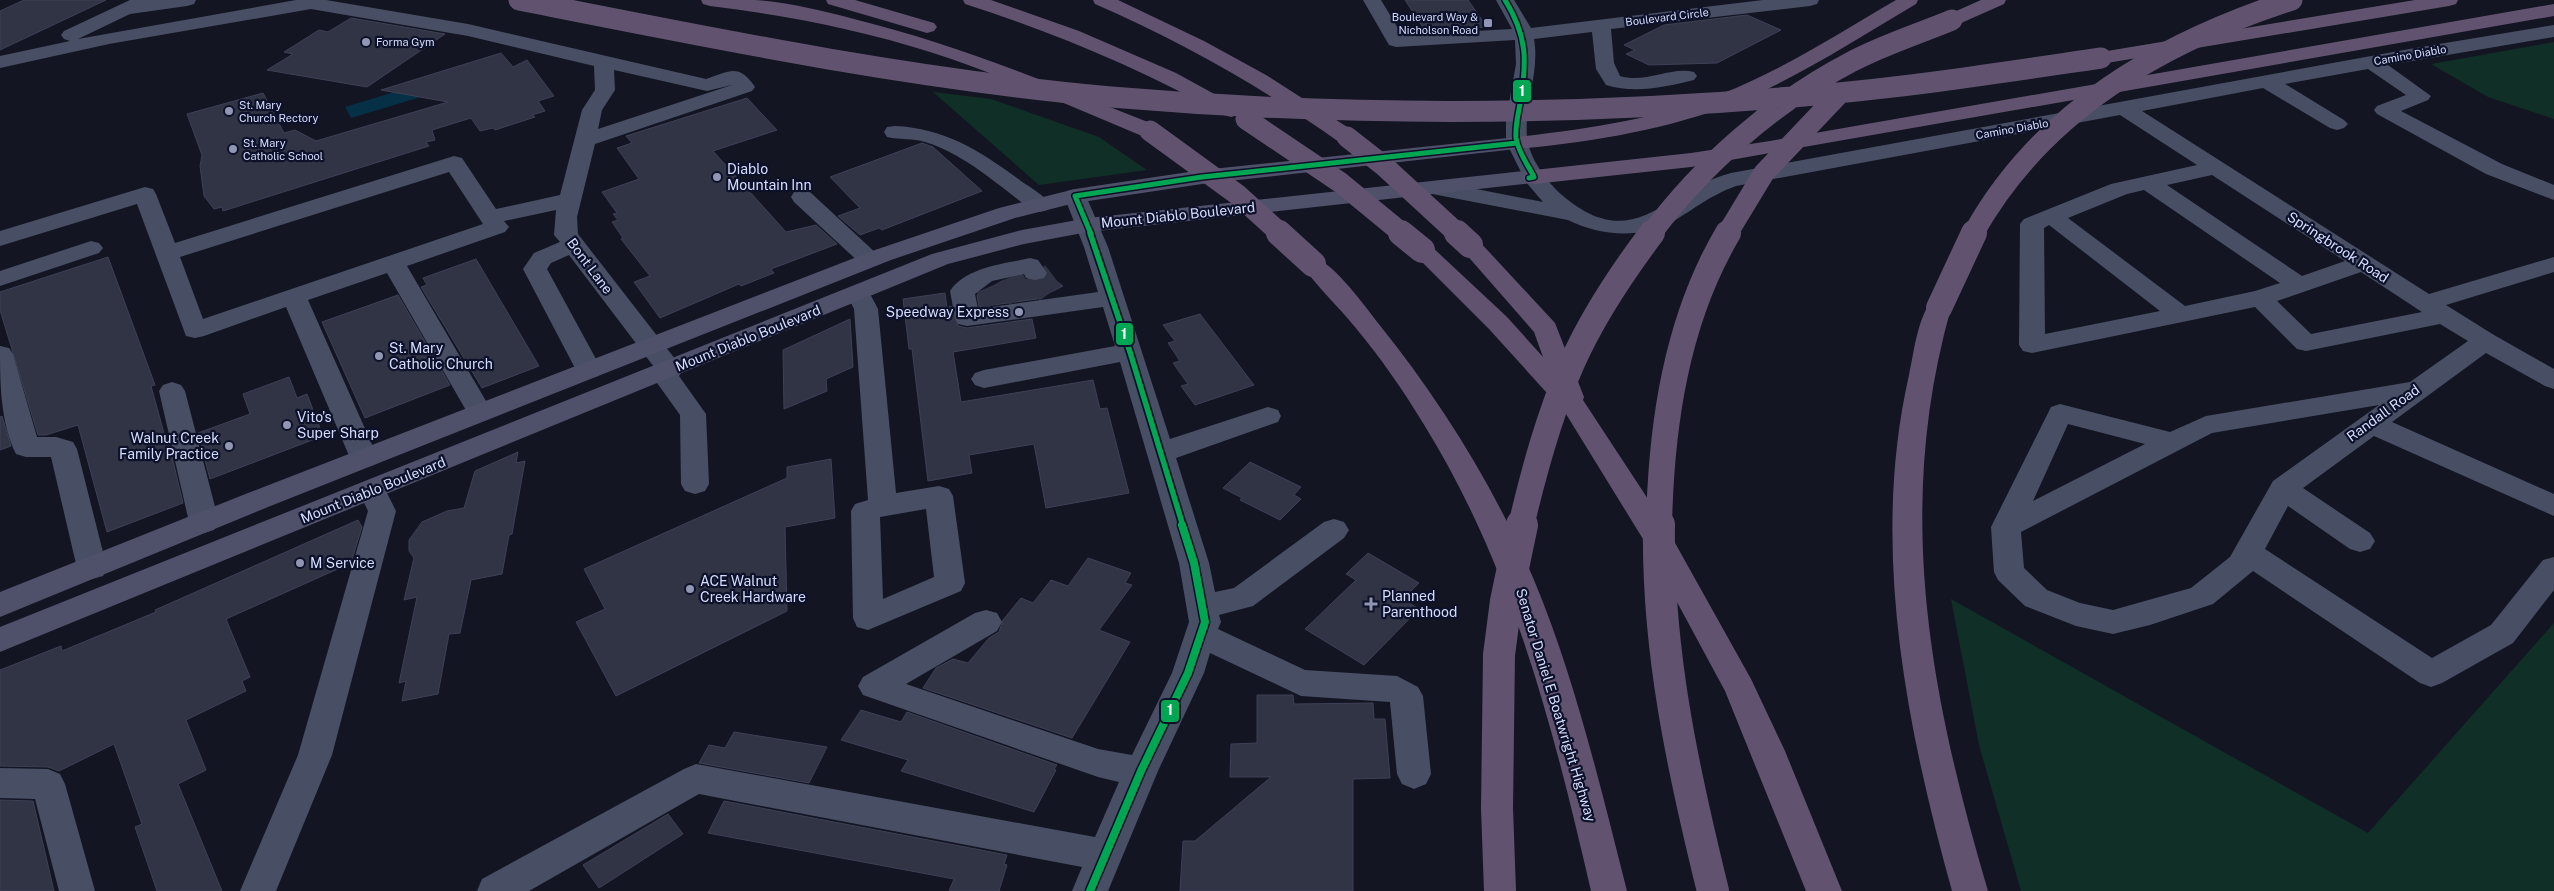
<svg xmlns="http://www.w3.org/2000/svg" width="2554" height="891" font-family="'Public Sans',sans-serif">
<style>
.green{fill:#102f26}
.water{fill:#063046}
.building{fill:#313445;stroke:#3e4057}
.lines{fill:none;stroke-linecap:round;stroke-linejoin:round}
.minor-tunnel{stroke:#303344;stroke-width:26;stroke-dasharray:26 13;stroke-linecap:butt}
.minor{fill:#484f64;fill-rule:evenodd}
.major{fill:#4f506a;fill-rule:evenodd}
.highway{fill:#61536f;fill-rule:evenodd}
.highway-bridge-far2{stroke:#61536f;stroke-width:21}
.highway-bridge-far1{stroke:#61536f;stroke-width:26}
.highway-bridge{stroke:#61536f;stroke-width:32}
.bus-1-far2-casing{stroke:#0d1129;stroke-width:8}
.bus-1-far1-casing{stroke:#0d1129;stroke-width:9}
.bus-1-casing{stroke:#0d1129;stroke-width:11}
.bus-1-far2{stroke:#00a651;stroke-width:5}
.bus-1-far1{stroke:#00a651;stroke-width:5.5}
.bus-1{stroke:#00a651;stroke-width:8}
.poi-dot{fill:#9197b2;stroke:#0d1129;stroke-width:2}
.labels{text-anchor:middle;stroke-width:4.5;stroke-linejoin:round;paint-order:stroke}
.far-poi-label{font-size:11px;fill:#d5ddff;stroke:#0d1129;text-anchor:start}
.far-street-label{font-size:11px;fill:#d5ddff;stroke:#0d1129}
.poi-label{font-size:14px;fill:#d5ddff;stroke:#0d1129;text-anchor:start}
.street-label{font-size:14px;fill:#d5ddff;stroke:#0d1129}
.line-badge{stroke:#0d1129;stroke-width:2}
.badge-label{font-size:14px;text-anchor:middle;font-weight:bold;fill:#fff}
</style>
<rect width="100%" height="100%" fill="#131523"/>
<path class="green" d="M2554 42V119L2488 97 2431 64Z
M933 92 991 99 1099 137 1147 170 1039 185Z
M1951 599 2368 833 2554 623V891H2021L1979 745Z"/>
<path class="water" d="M414 86 421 97 351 118 345 107Z"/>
<path class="building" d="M24 0H106L0 50V11Z
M1405 0H1468L1487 27 1426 32Z
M1747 15 1781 30 1717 63 1649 65 1626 54 1635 50 1624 45 1664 25Z
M351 18 445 34 367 87 267 70 293 54 284 52 319 30 328 32Z
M501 53 513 67 527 60 554 96 538 101 545 111 532 115 535 117 495 130 493 128 480 131 471 118 432 130 435 140 426 142 429 146 223 211 222 207 214 209 204 196 200 166 202 155 187 114 263 93 284 133 295 130 316 141 448 102 381 90Z
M747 98 777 130 713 151 786 232 816 225 837 244 771 269 774 273 741 286 739 284 660 318 634 282 650 276 621 239 623 238 612 222 618 220 613 214 617 213 602 192 639 179 617 148 632 143 626 136Z
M922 143 933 147 982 191 882 230 879 228 860 235 838 216 860 208 830 177Z
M108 257 155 385 151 386 167 444H169L183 503 107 532 78 425 46 435H38L0 310V292Z
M476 259 539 366 482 388 421 287 427 285 423 278Z
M1048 275 1063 286 1037 299 979 307 977 295 1002 281 1015 278 1020 281 1024 279 1035 282 1044 280Z
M945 293 947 308 951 306 958 326 967 328 1032 319 1036 338 953 352 961 402 1093 380 1100 409 1107 408 1129 493 1046 508 1034 444 969 455 972 473 928 481 912 349H909L903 299Z
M398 295 450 385 365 418 322 322Z
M1200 314 1254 385 1195 405 1181 386 1188 384 1173 363 1180 361 1168 343 1175 341 1163 325Z
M850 319 853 367 826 379 827 391 784 409 783 350Z
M289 377 297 398 307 394 323 436 210 479 198 433 250 414 243 394Z
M2 416 11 446 0 450V417Z
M518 452 516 463 525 461 512 534 509 535 502 574 471 580 460 633 449 634 438 694 402 701 406 681 399 683 417 597 404 600 414 558 409 551V540L422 522 447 511 464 508 475 471Z
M831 459 835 518 785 527 787 611 616 696 576 622 605 609 584 569 787 478V467Z
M1250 462 1301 487 1294 495 1301 499 1280 520 1240 500 1242 498 1223 488Z
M358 520 362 527 351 563 226 619 250 677 242 681 246 691 186 720 206 770 178 784 222 891H157L135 827 142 824 114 744 59 771 48 767 0 766V670L61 646 62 651 156 612 155 610Z
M1368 553 1419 583 1403 599 1419 609 1364 665 1305 629 1356 580 1346 574Z
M1088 558 1131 573 1125 583 1132 585 1099 630 1130 642 1072 738 923 688 936 668 953 659 968 663 989 638 999 632 1003 620 1021 598 1033 603 1051 580 1068 586Z
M1257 695H1293L1294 704 1373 703 1374 719H1385L1390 778 1353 779V891H1180L1183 841H1195L1271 777H1230L1231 744 1257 743Z
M861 710 901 722 907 712 1057 765 1054 769 1056 770 1034 812 901 771 908 760 841 740Z
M734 732 827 747 809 783 699 763 709 745 725 748Z
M0 800 33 801 54 891H0Z
M724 801 1007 855 1004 864 1007 865 999 891H949L954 879 708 833Z
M668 814 683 834 599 888 583 865Z"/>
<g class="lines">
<path class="minor-tunnel" d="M1035 273 1050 293
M1010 277 1021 299
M989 287 996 304"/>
<path class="minor" d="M130 0H196L194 4 187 6 130 14 78 39 296 0H326L468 24 706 79C730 71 739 63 755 87L752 91 595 144 577 217 578 234 679 364 683 370 679 376 706 414 709 484 705 491 695 494 685 491 681 484 680 415 650 373 654 367 569 255 551 263 547 269 602 370 598 376 589 379 580 376 576 370 523 269 534 253 560 242 554 235 556 210 504 221 509 227 505 232 407 266 493 413 489 419 480 422 471 419 387 273 308 300 378 458 374 465 364 468 354 465 350 458 286 307 204 336 195 338 186 336 137 204 0 246V231L145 187 153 189 156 194 175 243 454 156 462 158 496 209 560 195 582 110 595 90 594 66 468 36 311 9 109 44 0 68V56L70 41 64 39 61 35 64 31ZM614 70 707 91 732 85 598 129 602 110 615 90ZM449 172 483 224 203 319 180 257Z
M1363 0H1381L1402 35 1512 29 1496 0H1514L1531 28 1763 0H1819L1817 4 1810 6 1611 29 1614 63 1620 76C1645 84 1671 66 1694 72L1697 76 1694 80C1665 87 1635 94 1606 85L1596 69 1592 32 1534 39C1540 72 1524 104 1527 137 1529 158 1547 182 1562 195 1634 257 1665 190 1731 173L2415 48 2554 25V37L2388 65 2431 96 2428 100 2401 111 2502 164 2554 185V200L2486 174 2377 114 2374 110 2377 106 2406 95 2368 69 2285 84 2344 120 2348 124 2344 128 2337 130 2330 128 2263 88 2142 111 2429 294 2554 257V272L2446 305 2494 335 2554 369V389L2545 386 2486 353 2392 422 2554 494V516L2374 436 2303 488 2370 533 2375 541 2370 549 2360 552 2350 549 2288 506 2265 549 2432 658 2491 625 2543 560 2554 557V590L2513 643 2442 683 2431 687 2420 683 2253 571 2213 604 2150 625 2113 634 2076 626 2025 606 1998 580 1994 572 1991 527 2051 407 2060 404 2170 432 2206 416 2410 382 2468 341 2440 324 2306 351 2297 349 2255 307 2032 353 2023 351 2019 345 2020 224 2024 219 2111 184 2197 165 2120 115 1736 186C1709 196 1696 208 1672 222 1640 239 1600 236 1568 220L1427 193 1424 188 1427 183 1435 181 1543 202 1526 182 1506 142V120L1516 64 1515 40 1396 47 1389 45ZM2212 175 2345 261 2302 276 2167 185ZM2144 190 2280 283 2255 291 2185 306 2068 218 2127 194ZM2049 225 2160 311 2045 334 2044 228ZM2361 272 2422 312 2311 334 2277 301ZM2379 405 2273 481 2230 557 2191 588 2113 610 2080 603 2047 590 2024 568 2021 532 2212 433ZM2068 424 2145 444 2033 501Z
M895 126C945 128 982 152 1021 181 1031 188 1044 195 1051 205L1048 210 1040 212 1032 210C999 186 965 154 925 142 913 138 900 140 887 137L884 132 887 127Z
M1075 189 1083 191 1086 196 1108 247 1170 439 1268 407 1278 410 1281 416 1278 422 1176 458 1209 563 1215 592 1234 588 1324 522 1334 519 1344 522 1349 530 1344 538 1253 606 1219 615 1221 622 1218 629 1305 670 1397 676 1418 687 1423 696 1431 774 1426 784 1414 789 1402 784 1397 774 1390 702 1301 696 1210 653 1204 673 1158 771 1108 891H1072L1082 867 699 794 529 891H477L482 879 684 769 696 764 1095 837 1119 782 1098 777 863 695 858 686 863 677 975 613 986 610 997 613 1002 622 997 631 906 684 1098 749 1132 755 1172 673 1189 622 1179 563 1120 362 984 388 975 385 971 379 975 373 984 370 1115 346 1103 307 967 326 958 324 955 318 950 291C966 267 1004 264 1030 258L1038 260 1047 273 1044 278 1035 280 1026 278 1024 274 992 281 975 294 978 309 1098 292 1084 247 1064 196 1067 191Z
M802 190 810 192 878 255 882 260 878 265 870 267 862 265 794 202 791 197 794 192Z
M91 241 99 243 103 248 99 253 0 286V271Z
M858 285 867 288 878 309 896 493 939 486 949 489 953 496 965 583 961 591 868 630 857 627 853 618 851 511 855 504 868 500 854 309 846 293 849 288ZM926 509 934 577 883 599 880 517Z
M0 346 9 348 13 354 37 437H56L73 442 77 449 107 568 103 576 92 579 81 576 77 568 51 457H26L16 454C0 422 0 381 0 346Z
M172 382 181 385 185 391 219 522 214 530 204 533 194 530 189 522 159 391 163 385Z
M372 480 382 483 396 511 332 755 276 891H240L298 755 368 511 358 490 362 483Z
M0 768 48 769 60 774 65 784 95 891H59L35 799 0 798Z"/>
<path class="major" d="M1517 137 1525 138 1528 143 1525 148 1202 184 1075 203 1015 218 891 260 268 507 0 617V592L248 493 875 250 999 208 1075 189 1202 170Z
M1534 170 1542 172 1545 177 1542 182 1088 232 1024 244 948 264 0 652V627L932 254 1022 230 1088 218Z"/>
<path class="highway" d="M701 0C718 0 736 0 754 0 787 2 822 11 854 19 959 45 1057 86 1158 126L1161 131 1158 136 1150 137 1142 136C1072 107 1002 75 930 52 858 29 785 15 710 6L703 4Z
M826 0H855L934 23 937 27 934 31 927 33 828 4Z
M963 0H991L1079 31 1176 73 1238 107 1241 111 1238 115 1231 117 1224 115C1141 69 1056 33 965 4Z
M1093 0H1118L1204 41 1266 75 1355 132 1358 137 1355 142 1347 143 1339 142C1262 87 1182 42 1095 4Z
M1896 0H1918L1916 4C1857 39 1799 77 1736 103 1666 130 1591 142 1517 149L1509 148 1506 143 1509 138 1517 137C1587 129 1656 119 1721 94 1783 70 1839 33 1896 0Z
M1981 0H2006L2004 4 1959 24H1945L1943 20 1945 16Z
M2415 0H2458L2456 4 2449 6 2101 64 2094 62 2091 58 2094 54 2101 52Z
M2554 4V16L1770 153 1691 167 1534 184 1526 182 1523 177 1526 172 1534 170 1691 153 1770 141Z
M1470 238 1478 240 1555 323 1584 397 1583 400 1665 525 1751 679 1785 751 1842 891H1806L1725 691 1643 539 1566 414 1489 329 1410 250 1414 245 1422 243 1430 245 1507 317 1543 357 1534 332 1458 245 1462 240Z
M1313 257C1333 262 1365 306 1378 323 1441 401 1495 488 1534 580 1575 678 1601 789 1627 891H1591C1553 727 1513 568 1423 423 1403 390 1380 357 1355 327 1338 306 1317 287 1301 264L1305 259Z
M1939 300 1948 303 1951 308C1894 510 1930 694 1988 891H1952C1906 725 1870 546 1909 375 1914 352 1917 322 1930 303Z"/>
<path class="highway-bridge-far2" d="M519 0C716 39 911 79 1111 97 1346 117 1581 116 1815 95 1911 87 2006 72 2101 58
M1246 119 1341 183 1403 234
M1150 131 1238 195 1281 234
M1347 137 1384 166 1458 234
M1651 234C1702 165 1774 102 1851 62 1883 45 1918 34 1952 20
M1727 234 1764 173 1840 93
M1973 234C2041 111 2162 42 2292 0"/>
<path class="highway-bridge-far1" d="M1279 233 1313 264
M1401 233 1422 250
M1457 233 1470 245
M1939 308 1974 233
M1521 526C1534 471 1549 415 1572 363 1593 316 1621 274 1652 233
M1659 526C1661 426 1676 321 1728 233"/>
<path class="highway-bridge" d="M1659 525C1657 650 1683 770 1713 891
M1500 891 1497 808 1499 655 1506 601 1522 525"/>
<g class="bus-1-far2-casing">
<path id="bus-1-far2" d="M1505 0C1528 37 1527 62 1520 104 1518 115 1515 127 1516 138 1518 152 1528 165 1534 177L1529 178
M1091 234 1075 196 1202 177 1517 143"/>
</g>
<g class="bus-1-far1-casing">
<path id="bus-1-far1" d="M1090 233 1130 352 1183 526"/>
</g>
<g class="bus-1-casing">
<path id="bus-1" d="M1090 891 1141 771 1188 673 1205 622 1194 563 1182 525"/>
</g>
<use href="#bus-1-far2" class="bus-1-far2"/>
<use href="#bus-1-far1" class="bus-1-far1"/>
<use href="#bus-1" class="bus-1"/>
</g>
<g class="poi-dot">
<rect x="1483" y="18" width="10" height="10" rx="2.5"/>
<circle cx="366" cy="42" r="5"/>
<circle cx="229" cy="111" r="5"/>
<circle cx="233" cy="149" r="5"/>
<circle cx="717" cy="177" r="5"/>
<circle cx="1019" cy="312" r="5"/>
<circle cx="379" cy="356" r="5"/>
<circle cx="287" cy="425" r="5"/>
<circle cx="229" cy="446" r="5"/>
<circle cx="300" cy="563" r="5"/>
<circle cx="690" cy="589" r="5"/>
<path d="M1368.5 596.5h5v5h5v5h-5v5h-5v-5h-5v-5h5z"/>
</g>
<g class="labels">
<g class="far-poi-label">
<text x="1478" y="21" text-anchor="end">Boulevard Way &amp;<tspan x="1478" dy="13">Nicholson Road</tspan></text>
<text x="376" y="46">Forma Gym</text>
<text x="239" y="109">St. Mary<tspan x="239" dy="13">Church Rectory</tspan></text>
<text x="243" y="147">St. Mary<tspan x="243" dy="13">Catholic School</tspan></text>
</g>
<g class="far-street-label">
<text transform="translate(1667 17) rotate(-7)" y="4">Boulevard Circle</text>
<text transform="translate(2410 55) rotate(-10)" y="4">Camino Diablo</text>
<text transform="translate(2012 129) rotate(-10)" y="4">Camino Diablo</text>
</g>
<g class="poi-label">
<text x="727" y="174">Diablo<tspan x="727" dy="16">Mountain Inn</tspan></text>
<text x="1009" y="317" text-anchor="end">Speedway Express</text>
<text x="389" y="353">St. Mary<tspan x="389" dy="16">Catholic Church</tspan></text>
<text x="297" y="422">Vito's<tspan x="297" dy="16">Super Sharp</tspan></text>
<text x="219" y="443" text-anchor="end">Walnut Creek<tspan x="219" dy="16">Family Practice</tspan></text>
<text x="310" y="568">M Service</text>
<text x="700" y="586">ACE Walnut<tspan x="700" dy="16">Creek Hardware</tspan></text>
<text x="1382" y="601">Planned<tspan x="1382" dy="16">Parenthood</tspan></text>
</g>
<g class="street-label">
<text transform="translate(1178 215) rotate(-6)" y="5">Mount Diablo Boulevard</text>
<text transform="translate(2338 247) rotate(33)" y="5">Springbrook Road</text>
<text transform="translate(590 266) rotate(53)" y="5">Bont Lane</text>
<text transform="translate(748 338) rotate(-22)" y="5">Mount Diablo Boulevard</text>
<text transform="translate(2383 413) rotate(-36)" y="5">Randall Road</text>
<text transform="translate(373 490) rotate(-22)" y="5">Mount Diablo Boulevard</text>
<text transform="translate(1556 705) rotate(73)" y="5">Senator Daniel E Boatwright Highway</text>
</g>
</g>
<g class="line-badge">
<rect x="1512" y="79" width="20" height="24" rx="5" fill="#00a651"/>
<rect x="1115" y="322" width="19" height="24" rx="5" fill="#00a651"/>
<rect x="1160" y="699" width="20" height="24" rx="5" fill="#00a651"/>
</g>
<g class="badge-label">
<text x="1522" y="96">1</text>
<text x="1124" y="339">1</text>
<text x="1170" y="715">1</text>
</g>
</svg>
